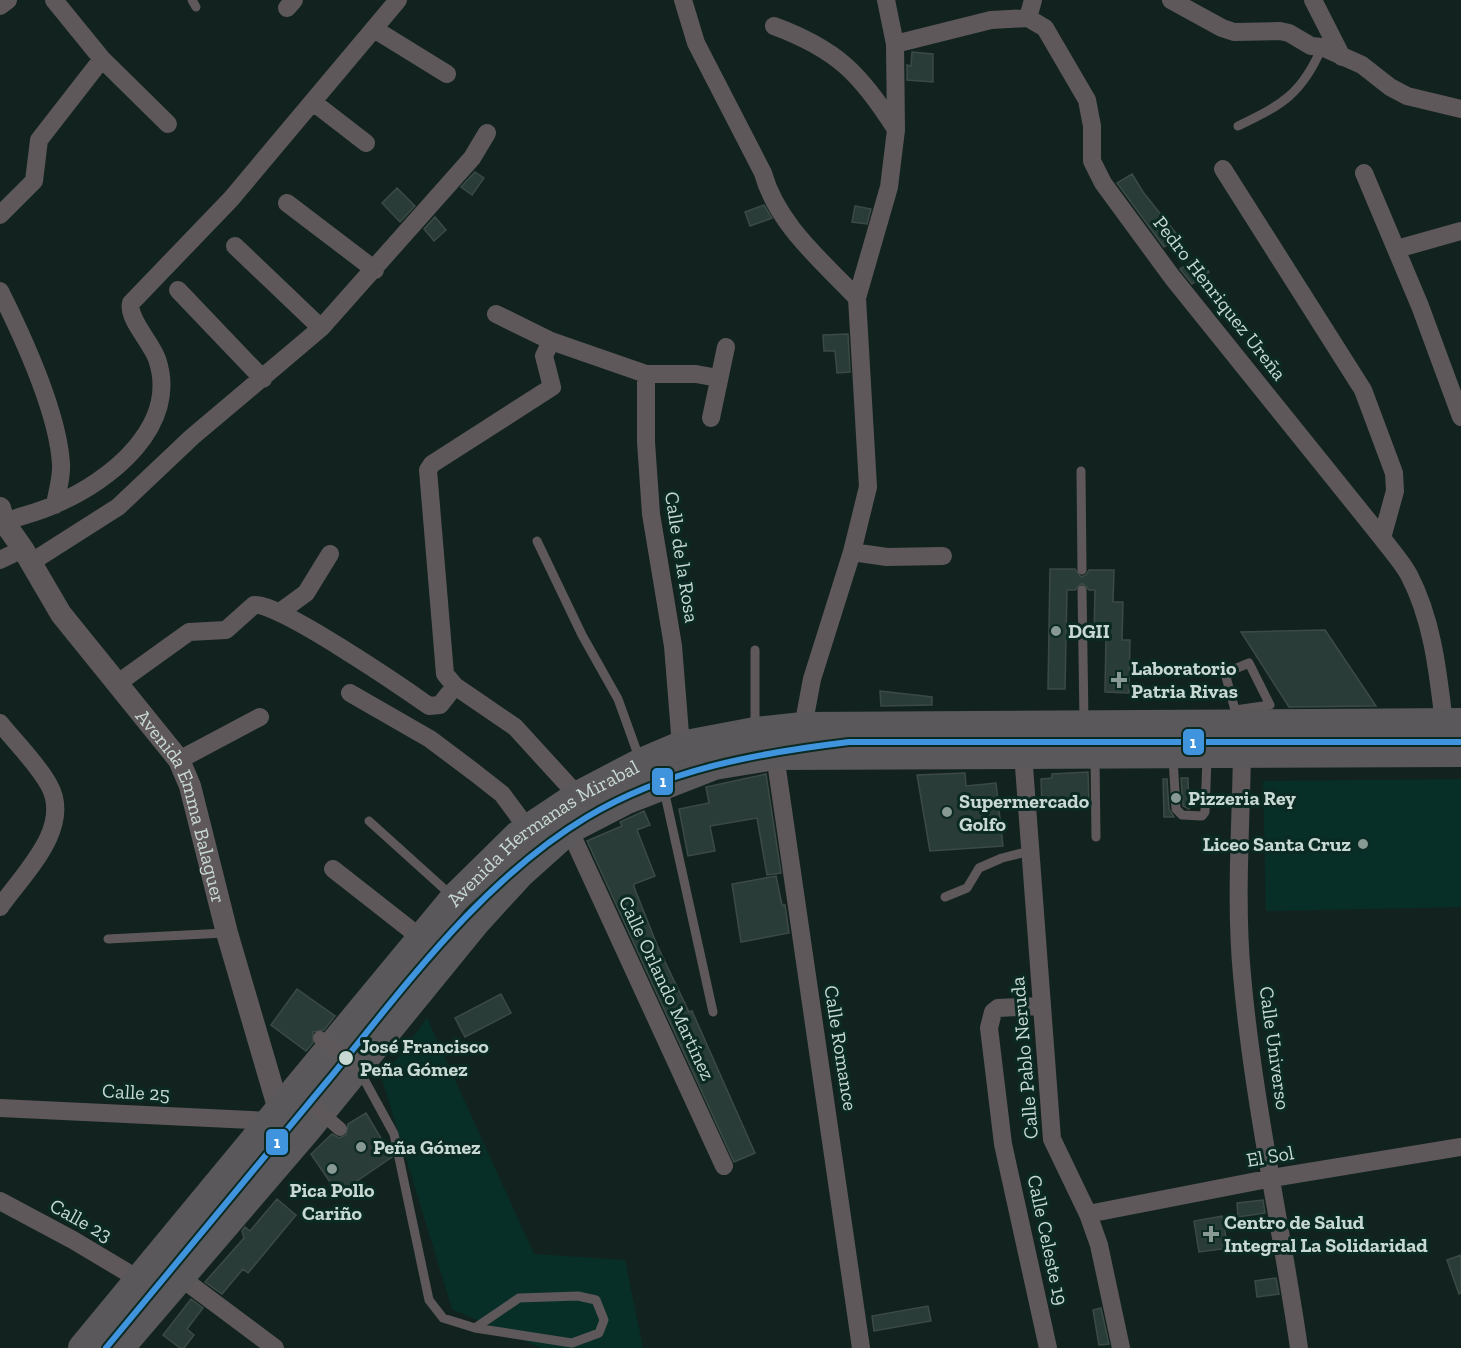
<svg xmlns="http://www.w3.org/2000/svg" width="1461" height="1348" font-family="'Zilla Slab',serif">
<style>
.built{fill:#072f27}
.building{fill:#2a3c37;stroke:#3c4a46;stroke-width:1.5}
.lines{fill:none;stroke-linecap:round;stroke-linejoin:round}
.service{stroke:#5e585a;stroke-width:9}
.minor{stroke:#5e585a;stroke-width:18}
.tertiary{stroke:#5e585a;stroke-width:22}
.primary{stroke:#5a585a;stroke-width:30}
.pedestrian-bridge{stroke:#5e585a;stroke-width:14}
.metro-1-casing{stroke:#0b2a23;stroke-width:10}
.metro-1{stroke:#4094de;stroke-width:6}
.poi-dot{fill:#889994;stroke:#0b2a23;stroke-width:2}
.stop-dot{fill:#c8d9d3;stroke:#0b2a23;stroke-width:2}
.labels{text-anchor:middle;stroke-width:6;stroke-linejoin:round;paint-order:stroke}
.street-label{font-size:20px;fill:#c8d9d3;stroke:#0b2a23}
.poi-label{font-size:20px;font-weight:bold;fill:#c8d9d3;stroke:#0b2a23;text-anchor:start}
.stop-label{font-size:20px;font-weight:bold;fill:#c8d9d3;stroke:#0b2a23;text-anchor:start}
.line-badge{stroke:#0b2a23;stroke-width:2}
.badge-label{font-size:16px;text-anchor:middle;font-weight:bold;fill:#fff}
</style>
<rect width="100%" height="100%" fill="#12231f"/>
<path class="built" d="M1461 779V907L1266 911 1263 781Z
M427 1018 534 1254 625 1260 643 1348H541L452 1309 382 1079Z"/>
<path class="building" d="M912 52 933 54V82L907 80V65L911 66Z
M475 172 484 178 472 195 461 187Z
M1132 174 1143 192 1179 237 1164 247 1117 183Z
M397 188 415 206 400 222 382 203Z
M764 205 772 218 750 226 745 212Z
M855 206 871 209 867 224 852 222Z
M435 217 446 230 434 241 424 229Z
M1198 257 1209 272 1192 284 1180 269Z
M848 334 850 372 837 373 835 351H824L823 335Z
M1050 569H1075L1081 577 1086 575 1089 570H1114L1113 602H1123L1122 640H1130L1129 693 1105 692 1106 637H1094L1095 590H1089L1082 583 1075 590H1067L1065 689H1048Z
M1325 630 1376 706 1289 707 1241 632Z
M880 691 932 697V705L881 706Z
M1088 772 1089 807 1042 808 1041 779 1052 778V774Z
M965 773 966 786 996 783 1003 846 930 851 917 775Z
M766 774 781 873 767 875 757 818 710 826 715 851 688 856 679 809 709 803 706 787Z
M1181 778H1188L1189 809 1183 806Z
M1163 779H1167L1169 809 1174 817H1164Z
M644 811 650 825 637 830 655 876 634 884V887L657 945 689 1012 692 1011 755 1153 734 1162 587 841 622 826 620 822Z
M776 876 782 905H785L789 933 741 942 732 884Z
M297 989 335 1016 324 1030 313 1032V1043L306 1051 271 1025Z
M501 994 511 1013 465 1037 455 1018Z
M366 1113 392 1157 338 1194 311 1154 332 1134 339 1138 346 1135 348 1124Z
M277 1199 296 1215 248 1273 243 1269 222 1294 205 1282 244 1238 242 1231 245 1227 250 1231Z
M1263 1200 1265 1213 1238 1217 1237 1203Z
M1222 1216 1228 1248 1199 1252 1194 1221Z
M1461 1255V1293L1459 1294 1447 1260Z
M1276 1278 1279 1294 1257 1297 1255 1281Z
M191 1299 203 1308 187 1329 194 1335 184 1348H180L163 1335Z
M928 1306 931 1321 874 1331 872 1316Z
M1101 1308 1109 1344 1099 1345 1093 1310Z"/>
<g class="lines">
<path class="service" d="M192 0 196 7
M1238 126C1282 105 1302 94 1322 47
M1081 471 1082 570
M537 541 582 635 618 699 640 760
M1082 590 1084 721
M755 650V727
M1249 663 1270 705 1235 710 1225 673Z
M1095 758 1096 837
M1173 758 1176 809 1182 815 1202 816 1205 812 1207 758
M664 790 713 1012
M369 821 452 896
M945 897 967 888 979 868 1002 858 1030 851
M108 939 225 933
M359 1070 394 1134 429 1300 443 1318 475 1328 572 1343 599 1333 604 1320 596 1300 578 1296 519 1298 475 1328"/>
<path class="minor" d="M54 0 102 59 168 124
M683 0 696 43 763 173C777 224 821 260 857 298
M1171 0 1222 28 1234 32 1280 31 1289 33 1311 46 1322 47 1362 65 1390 87 1407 96 1461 109
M1313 0 1342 57
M0 6 8 0
M287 8 294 0
M1028 18 1033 0
M774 26C836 49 860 73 895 128
M374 29 447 74
M895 44 991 20 1028 18 1045 28 1087 100 1092 126V161L1103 183 1172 277 1382 538C1391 550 1402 562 1409 575 1433 621 1438 673 1444 723
M313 102 366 143
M1223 169 1363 390 1394 473 1395 491 1382 538
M1364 173 1420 306 1461 417
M287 203 375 270
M0 215 34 181 39 140 102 59
M235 246 321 328
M1397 249 1461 231
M178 290 263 379
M0 291C23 337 58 413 61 464 62 477 57 492 55 505
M496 314 551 341 646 374H696L718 378
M551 341 544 356 552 387 432 464 428 470 445 674 455 686 515 727 578 796
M646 374V442L651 514 673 646 681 746
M711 418 726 347
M4 522C21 516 40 512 56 504 110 481 180 426 157 359 151 342 127 318 131 303L231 199 398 0
M852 552 887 557 943 556
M0 560 23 549
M30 563 118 507 192 437 321 328 472 158 487 133
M280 612 306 593 330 554
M118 683 189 632 226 630 254 605C275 600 405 689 429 706L440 705 455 686
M350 693 430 739 474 772 502 794 528 829
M0 723C16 743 37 763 49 785 73 828 23 874 0 907
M803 727 812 679 852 552 868 487 857 298 889 187 896 130 895 44 886 0
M1242 752C1241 826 1235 901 1242 975 1253 1100 1281 1224 1299 1348
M1023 753 1052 1139 1088 1214 1099 1245 1121 1348
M775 755 861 1348
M179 760 260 717
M569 829 724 1166
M333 869 421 938
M1040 1006 998 1008 993 1012 989 1028 1003 1144 1048 1348
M0 1108 270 1121
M0 1201 73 1240 140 1280
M1088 1214 1272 1178 1461 1147
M180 1277 275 1348"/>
<path class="tertiary" id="s1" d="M0 508 4 522 23 549 61 614 179 760 190 786 227 933 279 1110 305 1131"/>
<g class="primary">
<path id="s2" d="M83 1348 455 898 518 836 578 796 641 763 681 746 755 732 803 727 1461 723"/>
<path d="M119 1348 305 1131 476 921 520 873 569 829 627 799 714 765 775 755 1461 752"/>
</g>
<path class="pedestrian-bridge" d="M320 1038 354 1064
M317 1109 340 1129"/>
<g class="metro-1-casing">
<path id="metro-1" d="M106 1348C180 1258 255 1169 329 1079 406 985 482 880 587 817 667 769 758 753 849 742H1461"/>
</g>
<use href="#metro-1" class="metro-1"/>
</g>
<g class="poi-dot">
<circle cx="1056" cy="631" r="6"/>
<path d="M1116 671h6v6h6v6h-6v6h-6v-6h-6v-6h6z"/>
<circle cx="1176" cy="798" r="6"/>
<circle cx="947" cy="812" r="6"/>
<circle cx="1363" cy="844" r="6"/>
<circle cx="361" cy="1147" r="6"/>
<circle cx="332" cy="1169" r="6"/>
<path d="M1208 1225h6v6h6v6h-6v6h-6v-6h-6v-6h6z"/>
</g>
<circle class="stop-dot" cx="346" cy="1058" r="8"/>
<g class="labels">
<g class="street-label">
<text transform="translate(1220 298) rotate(52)" y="7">Pedro Henriquez Ureña</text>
<text transform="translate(682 557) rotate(81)" y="7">Calle de la Rosa</text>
<text dy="7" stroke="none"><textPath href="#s1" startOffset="354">Avenida Emma Balaguer</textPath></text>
<text dy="7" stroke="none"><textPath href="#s2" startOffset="694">Avenida Hermanas Mirabal</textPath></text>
<text transform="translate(667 988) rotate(65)" y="7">Calle Orlando Martínez</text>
<text transform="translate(841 1048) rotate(81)" y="7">Calle Romance</text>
<text transform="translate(1275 1048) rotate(82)" y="7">Calle Universo</text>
<text transform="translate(1024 1058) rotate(-95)" y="7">Calle Pablo Neruda</text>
<text transform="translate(136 1092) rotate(3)" y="7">Calle 25</text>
<text transform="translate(1270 1156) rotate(-10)" y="7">El Sol</text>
<text transform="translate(81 1220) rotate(29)" y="7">Calle 23</text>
<text transform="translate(1048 1240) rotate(78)" y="7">Calle Celeste 19</text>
</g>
<g class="poi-label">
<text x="1068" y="638">DGII</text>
<text x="1131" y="675">Laboratorio<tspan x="1131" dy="23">Patria Rivas</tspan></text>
<text x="1188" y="805">Pizzeria Rey</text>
<text x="959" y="808">Supermercado<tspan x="959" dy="23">Golfo</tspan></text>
<text x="1351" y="851" text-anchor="end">Liceo Santa Cruz</text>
<text x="373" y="1154">Peña Gómez</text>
<text x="332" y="1197" text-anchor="middle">Pica Pollo<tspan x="332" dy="23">Cariño</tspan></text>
<text x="1224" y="1229">Centro de Salud<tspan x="1224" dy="23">Integral La Solidaridad</tspan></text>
</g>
<g class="stop-label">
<text x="360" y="1053">José Francisco<tspan x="360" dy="23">Peña Gómez</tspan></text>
</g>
</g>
<g class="line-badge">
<rect x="1182" y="728" width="23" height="28" rx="6" fill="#4094de"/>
<rect x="651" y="767" width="23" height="29" rx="6" fill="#4094de"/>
<rect x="265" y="1128" width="24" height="28" rx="6" fill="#4094de"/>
</g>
<g class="badge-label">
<text x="1193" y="748">1</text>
<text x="663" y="787">1</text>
<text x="277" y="1148">1</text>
</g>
</svg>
